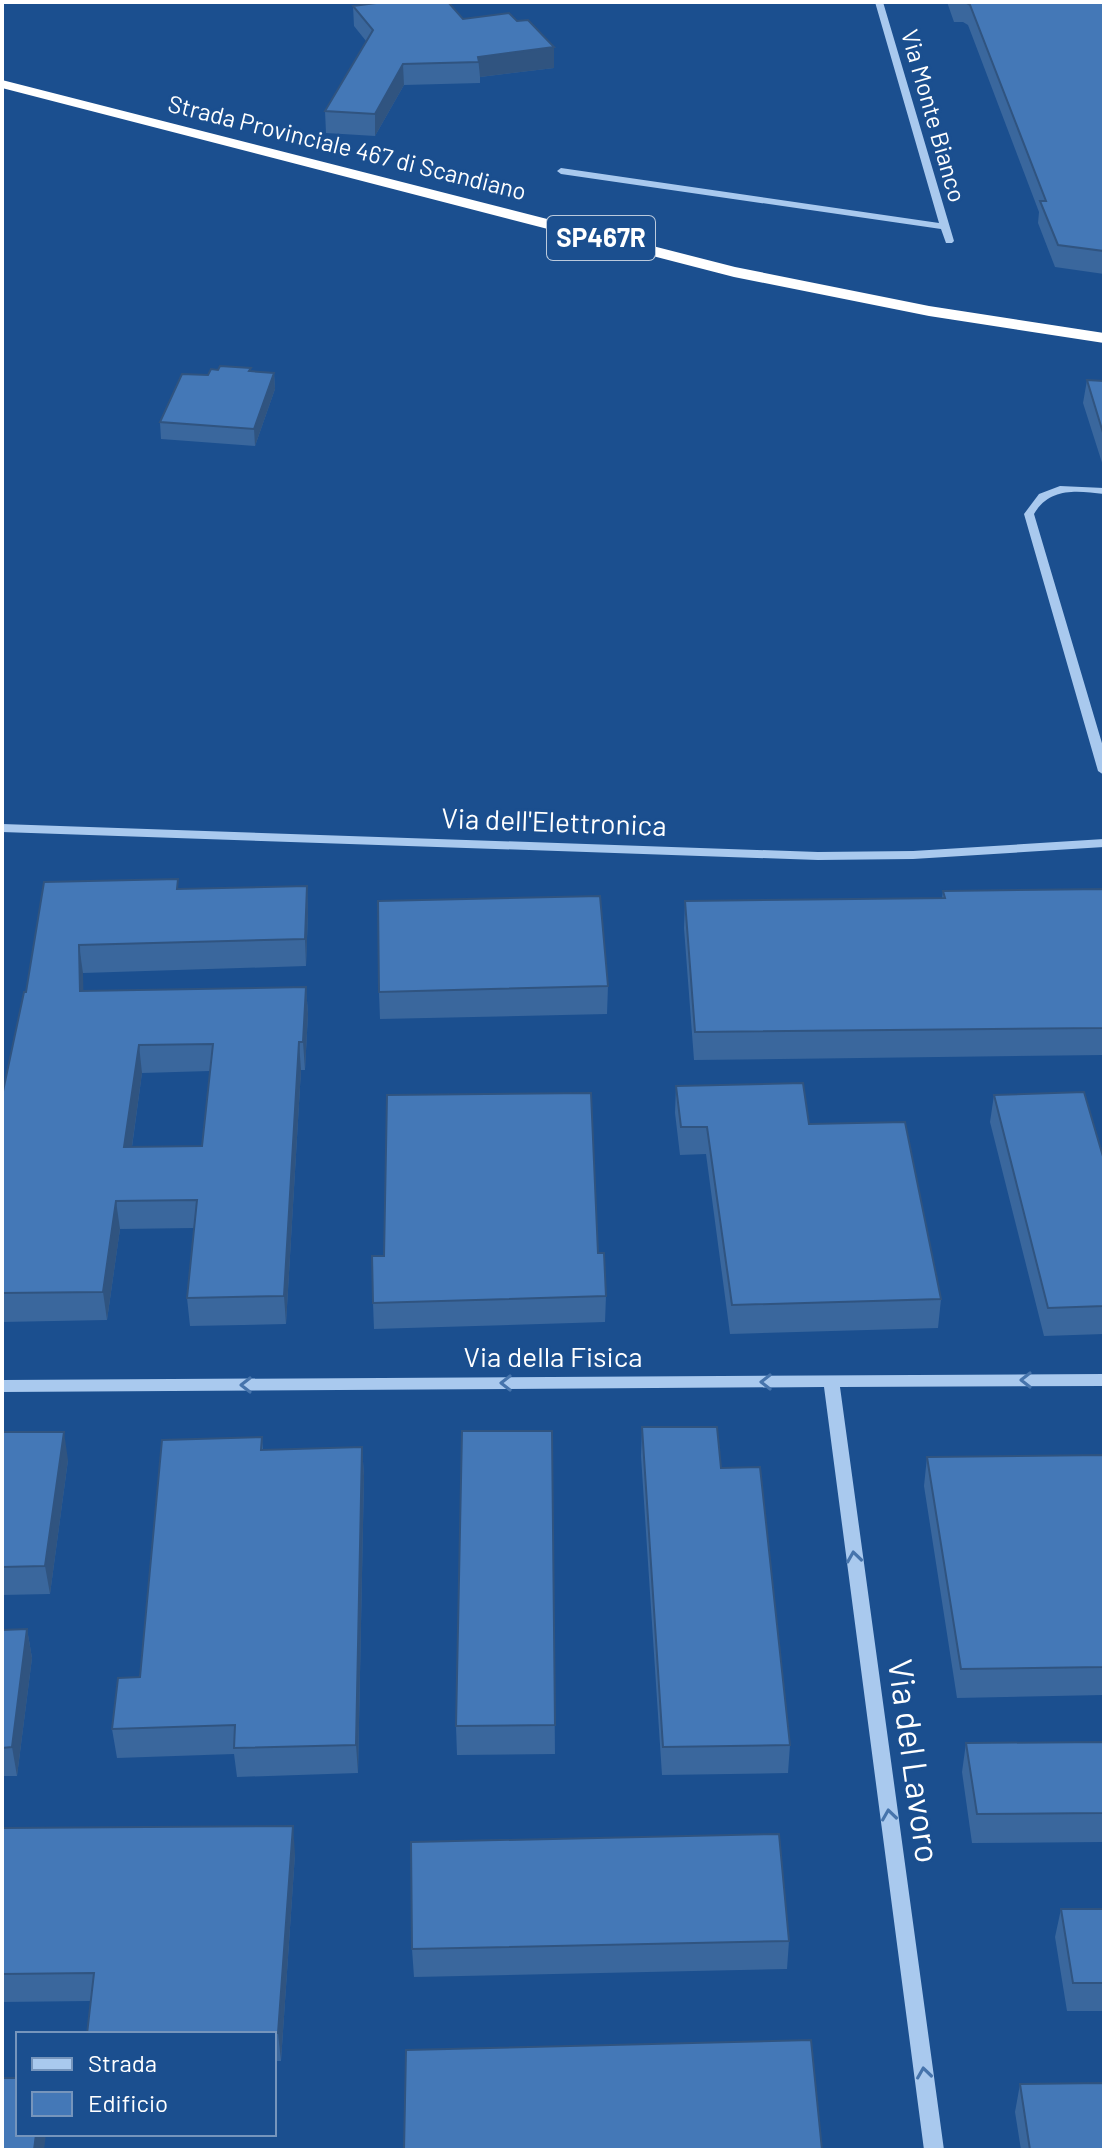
<svg xmlns="http://www.w3.org/2000/svg" width="1106" height="2152" font-family="Barlow,sans-serif">
<style>
.lines{fill:none;stroke-linecap:round;stroke-linejoin:round}
.minor{fill:#a9c9ee;fill-rule:evenodd}
.highway{fill:#fff;fill-rule:evenodd}
.wall{fill:#3a679d;fill-rule:evenodd}
.shaded-wall{fill:#305480}
.building{fill:#4478b7;stroke:#305480;stroke-width:2;fill-rule:evenodd}
.oneway{stroke:#4674ac}
.labels{text-anchor:middle;stroke-width:6;stroke-linejoin:round;paint-order:stroke}
.far-street-label{font-size:24px;fill:#fff;stroke:#1b4f8f}
.shield{fill:#1b4f8f;stroke:#bbcadd;stroke-width:2}
.shield-label{font-size:26px;font-weight:bold;fill:#fff}
.street-label{font-size:28px;fill:#fff;stroke:#1b4f8f}
.near-street-label{font-size:34px;fill:#fff;stroke:#1b4f8f}
</style>
<rect width="100%" height="100%" fill="#1b4f8f"/>
<g class="lines">
<path class="minor" d="M875 2H883L954 241 952 243H946L941 229 561 174 557 171 561 168 939 223Z
M1060 486 1104 488V494C1077 491 1050 487 1034 514L1104 750V775L1098 771 1024 514 1039 494Z
M2 824 818 852 913 851 1104 839V847L913 859 818 860 2 832Z
M1104 1374V1386L840 1387 944 2150H924L824 1387 2 1392V1380Z"/>
<path class="highway" d="M2 80 735 267 929 306 1104 333V343L929 316 734 277 2 88Z"/>
</g>
<path class="wall" d="M947 2H1104V274L1055 267 1038 223 1039 212 968 25 963 22H954Z
M353 6 463 19 554 68 480 77V83L404 85 375 136 326 133 325 111 366 41 354 26Z
M218 370 274 373 275 389 255 446 161 439 160 422 208 375Z
M1087 380 1104 381V469L1083 403Z
M44 882 179 889 307 886 308 913 306 966 83 973V991L306 987 308 1014 305 1070H301L286 1324 190 1326 187 1298 194 1228 120 1229 107 1320 2 1322V1096L26 992ZM210 1071 202 1146 132 1147 142 1073Z
M1104 889V1055L694 1060 684 928 685 901 942 898 943 891Z
M608 986 607 1014 380 1019 379 992Z
M676 1086 809 1124 941 1299 938 1328 730 1334 706 1154 680 1155 675 1113Z
M994 1095 1104 1160V1334L1044 1336 990 1122Z
M598 1253 606 1296 605 1322 374 1329 373 1303Z
M642 1427 721 1468 790 1745 788 1773 662 1775 641 1456Z
M552 1431 555 1754 457 1755 456 1726Z
M2 1432 68 1460 50 1594 2 1595Z
M262 1437 263 1450 362 1447 364 1476 358 1773 237 1777 234 1754 117 1758 112 1729Z
M1104 1455V1695L957 1698 924 1486 927 1457Z
M27 1629 32 1658 17 1776H2V1630Z
M1104 1742V1842L972 1843 962 1772 966 1743Z
M2 1828 295 1854 281 2061H274V2034H87L91 2001 2 2002Z
M1061 1909H1104V2011H1067L1055 1937Z
M789 1941 787 1969 414 1977 412 1949Z
M1020 2084 1104 2150H1021L1015 2112Z"/>
<path class="shaded-wall" d="M554 47V68L480 77 478 57Z
M403 64 404 85 375 136V114Z
M274 373 275 389 255 446 254 429Z
M307 886 308 913 306 966 305 939Z
M79 945 83 973 84 1018 80 991Z
M306 987 308 1014 305 1070 303 1042Z
M299 1042 301 1070 286 1324 284 1296Z
M139 1045 142 1073 128 1175 124 1147Z
M116 1201 120 1229 107 1320 103 1292Z
M64 1432 68 1460 50 1594 45 1566Z
M362 1447 364 1476 358 1773 356 1745Z
M27 1629 32 1658 17 1776 12 1747Z
M293 1826 295 1854 281 2061 278 2033Z
M36 2134H46L44 2150H34Z"/>
<path class="building" d="M384 2H448L463 19 509 13 517 21 528 20 554 47 478 57 479 62 403 64 375 114 325 111 373 30 353 6Z
M965 2H1104V251L1058 245 1040 201H1046L970 5Z
M220 366 251 368 249 371 274 373 254 429 160 422 182 374 208 375 211 369 218 370Z
M1087 380 1104 381V436Z
M178 879 177 889 307 886 305 939 79 945 80 991 306 987 303 1042H299L284 1296 187 1298 197 1200 116 1201 103 1292 2 1293V1096L24 992H26L44 882ZM213 1044 202 1146 124 1147 139 1045Z
M1104 889V1028L695 1032 685 901 945 898 943 891Z
M600 896 608 986 379 992 378 901Z
M803 1083 809 1124 905 1122 941 1299 732 1305 707 1127H681L676 1086Z
M1084 1092 1104 1160V1306L1048 1308 994 1095Z
M591 1093 598 1253H604L606 1296 373 1303 372 1256H384L387 1095Z
M642 1427H717L721 1468 760 1467 790 1745 663 1747Z
M462 1431H552L555 1725 456 1726Z
M2 1432H64L45 1566 2 1567Z
M262 1437 261 1450 362 1447 356 1745 234 1748 235 1725 112 1729 118 1678 140 1677 162 1440Z
M1104 1455V1667L961 1669 927 1457Z
M27 1629 12 1747 2 1748V1630Z
M1104 1742V1813L977 1814 966 1743Z
M293 1826 278 2033 87 2034 94 1973 2 1974V1828Z
M779 1834 789 1941 412 1949 411 1842Z
M1061 1909H1104V1983H1073Z
M811 2040 822 2150H404L406 2050Z
M2 2078H18V2134H36L34 2150H2Z
M1104 2083V2150H1030L1020 2084Z"/>
<defs><path id="oneway-chevron" d="M-2-3.5L2.5 0L-2 3.5" fill="none" stroke-width="1.6" stroke-linecap="round" stroke-linejoin="round" transform="scale(2)"/></defs>
<g class="oneway">
<use href="#oneway-chevron" transform="translate(1026 1380) rotate(180)"/>
<use href="#oneway-chevron" transform="translate(766 1382) rotate(180)"/>
<use href="#oneway-chevron" transform="translate(506 1383) rotate(180)"/>
<use href="#oneway-chevron" transform="translate(246 1385) rotate(180)"/>
<use href="#oneway-chevron" transform="translate(854 1557) rotate(-98)"/>
<use href="#oneway-chevron" transform="translate(889 1815) rotate(-98)"/>
<use href="#oneway-chevron" transform="translate(924 2073) rotate(-98)"/>
</g>
<g class="labels">
<g class="far-street-label">
<text transform="translate(933 116) rotate(74)" y="8">Via Monte Bianco</text>
<text transform="translate(347 148) rotate(14)" y="8">Strada Provinciale 467 di Scandiano</text>
</g>
<rect class="shield" x="547" y="216" width="108" height="44" rx="6"/>
<g class="shield-label">
<text x="601" y="247">SP467R</text>
</g>
<g class="street-label">
<text transform="translate(554 822) rotate(2)" y="10">Via dell'Elettronica</text>
<text x="553" y="1367">Via della Fisica</text>
</g>
<g class="near-street-label">
<text transform="translate(914 1761) rotate(82)" y="12">Via del Lavoro</text>
</g>
</g>
<rect width="1106" height="2152" fill="none" stroke="#ffffff" stroke-width="8"/>
<rect x="16" y="2032" width="260" height="104" fill="#1b4f8f" stroke="#7695bc" stroke-width="2"/>
<rect x="32" y="2058" width="40" height="12" fill="#a9c9ee" stroke="#7695bc" stroke-width="2"/>
<text x="88" y="2072" font-size="24" fill="#ffffff">Strada</text>
<rect x="32" y="2092" width="40" height="24" fill="#4478b7" stroke="#7695bc" stroke-width="2"/>
<text x="88" y="2112" font-size="24" fill="#ffffff">Edificio</text>
</svg>
